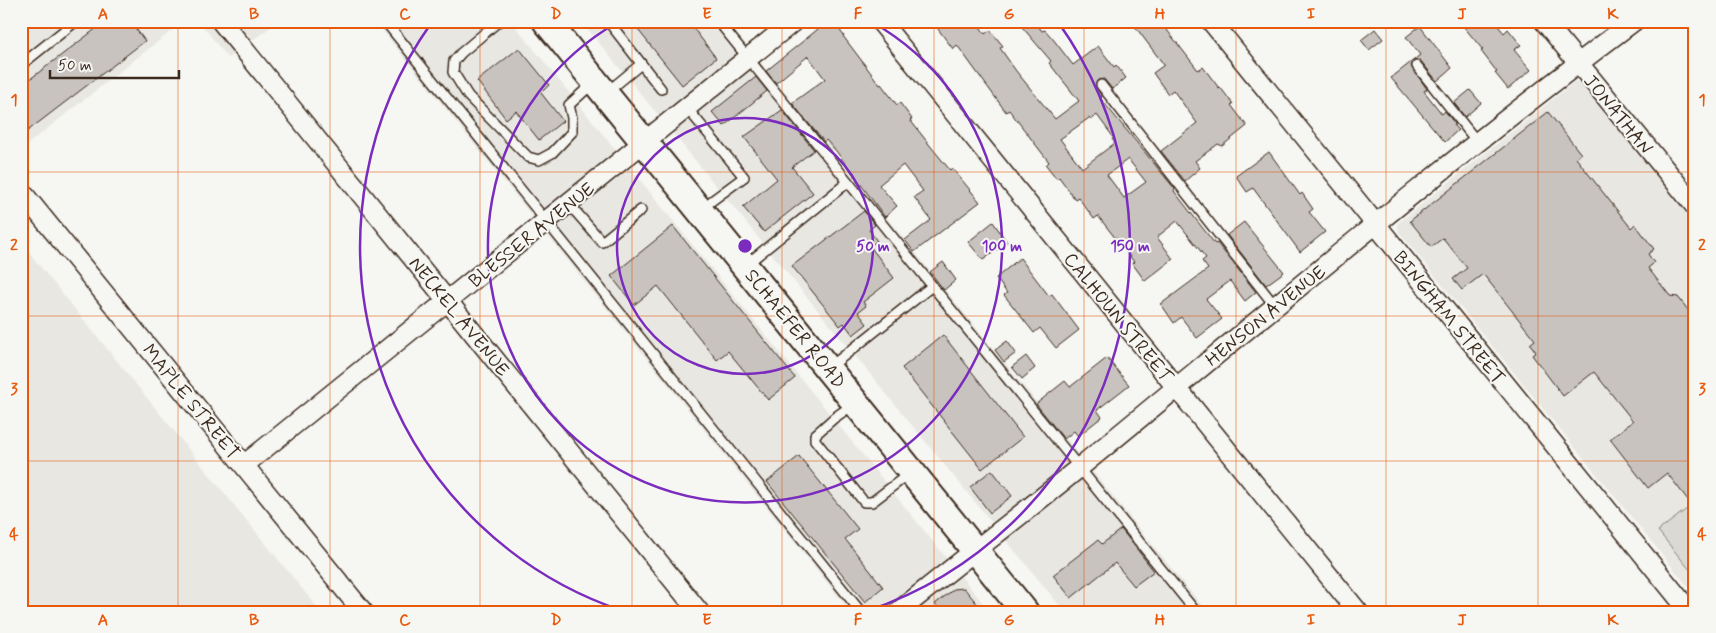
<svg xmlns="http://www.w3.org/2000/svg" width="1716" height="633" font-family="Mynerve,sans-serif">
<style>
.built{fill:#e8e7e2}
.green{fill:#dad9d3;stroke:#8a8278}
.building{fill:#c8c3be;stroke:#3b2a1e;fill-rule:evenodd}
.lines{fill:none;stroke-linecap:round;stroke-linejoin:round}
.service-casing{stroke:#3b2a1e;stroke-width:12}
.minor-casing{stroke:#3b2a1e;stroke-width:22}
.secondary-casing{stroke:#3b2a1e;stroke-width:30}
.service{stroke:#f6f6f2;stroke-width:9}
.minor{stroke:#f6f6f2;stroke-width:19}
.secondary{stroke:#f6f6f2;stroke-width:26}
.grid{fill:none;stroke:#e8590c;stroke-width:1;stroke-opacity:0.55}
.ring{fill:none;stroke:#7b2cbf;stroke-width:2.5}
.labels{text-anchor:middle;stroke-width:4;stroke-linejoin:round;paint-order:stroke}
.street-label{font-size:19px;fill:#3b2a1e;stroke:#f6f6f2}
.centre{fill:#7b2cbf;stroke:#f6f6f2;stroke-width:2.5}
.ring-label{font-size:15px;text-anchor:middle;font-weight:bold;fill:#7b2cbf;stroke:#f6f6f2;stroke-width:4;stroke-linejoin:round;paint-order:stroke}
.neatline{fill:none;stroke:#e8590c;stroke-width:2}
.grid-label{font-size:16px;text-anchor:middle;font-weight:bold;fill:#e8590c}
</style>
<rect width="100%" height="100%" fill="#f6f6f2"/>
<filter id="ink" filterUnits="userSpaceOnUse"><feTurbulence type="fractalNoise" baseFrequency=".02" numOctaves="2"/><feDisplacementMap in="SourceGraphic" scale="10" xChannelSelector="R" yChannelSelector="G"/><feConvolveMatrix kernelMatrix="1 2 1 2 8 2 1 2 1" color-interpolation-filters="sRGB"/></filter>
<g filter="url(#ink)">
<path class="built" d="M33 21H184L25 146 21 142V31Z
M199 21H279L228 58Z
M375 21H511L990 612H851Z
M581 21H727L1207 612H1065Z
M1579 81 1695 224V595L1399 232 1397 224 1574 82Z
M21 243 321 612H21Z"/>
<path class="green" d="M1692 505 1695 509V576L1658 531Z"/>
<path class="building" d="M106 21H130L145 41 21 136V86Z
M631 21H688L716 58 682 85Z
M828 21H833L844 36H843L880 85 881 84 897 105 900 103 912 119 910 120 932 148 950 170 952 168 980 202 914 252 905 240 931 220 914 197 923 191 903 165 879 185 897 206 885 217 836 151 826 140 824 142 792 103 825 79 808 56 776 83 766 71Z
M932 21H976L985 34 990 30 1003 46 1000 48 1016 71 1055 119 1079 101 1049 63 1051 61 1017 21H1034L1042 31 1045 30 1053 39 1073 65 1098 46 1114 67 1116 65 1126 78 1112 89 1104 79 1098 80 1095 86 1102 97 1100 98 1175 189 1174 191 1215 244 1217 243 1256 292 1245 301 1230 281 1206 299 1222 319 1197 338 1181 317 1174 323 1161 304 1208 269 1202 261 1206 258 1177 221 1157 237 1173 259 1145 281 1132 263 1134 262 1098 216 1094 219 1078 197 1075 199 1059 177 1057 179 1046 165 1049 162 1009 110 1006 112 957 45 953 49ZM1097 115 1114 138 1112 139 1115 143 1082 168 1060 139 1089 118 1091 120ZM1128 159 1146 182 1124 198 1107 175Z
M1131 21H1160L1198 70 1203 67 1219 88 1220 87 1233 104 1231 105 1247 126 1222 146 1218 144 1195 161 1200 168 1185 181 1161 151 1197 123 1173 90 1168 94 1153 73 1164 65Z
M1459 21H1494L1504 33 1508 29 1521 45 1514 50 1531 70 1508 89 1495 73 1497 72 1481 51 1483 50Z
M1420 26 1452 68 1437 81 1420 60 1414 61 1411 66 1427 89 1424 91 1442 114 1445 111 1455 124 1454 126 1458 130 1445 142 1391 78 1420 55 1406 37Z
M1375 29 1383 39 1369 50 1361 40Z
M519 48 549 85 541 93 563 121 539 140 516 111 506 119 477 81Z
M756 77 767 91 724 126 712 112Z
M1470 90 1481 103 1465 117 1454 103Z
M782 110 814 150 792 167 813 193 764 232 743 207 777 179 744 137Z
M1548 112 1581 154 1576 158 1631 228 1635 224 1654 249 1648 254 1654 263 1648 268 1670 296 1678 297 1695 319V509L1667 473 1648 488 1610 439 1633 421 1594 372 1563 396 1532 355 1536 352 1530 344 1535 340 1483 274 1462 290 1453 279 1467 268 1443 238 1431 247 1410 221Z
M1269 152 1300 195 1302 193 1313 209 1309 212 1325 232 1300 252 1253 188 1247 192 1236 176Z
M864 211 875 225 869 230 877 241 870 246 894 278 863 302 866 306 858 312 867 324 853 335 844 323 840 326 792 266Z
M993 222 1007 242 983 260 968 242Z
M1244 222 1284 272 1266 285 1227 235Z
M673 226 795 378 768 400 728 351 717 360 658 286 634 305 611 276Z
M1020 258 1049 296 1052 294 1079 330 1056 348 1040 328 1034 333 1004 295 1007 293 996 278Z
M943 262 956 280 944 290 930 272Z
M943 335 1023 437 982 469 902 368Z
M1007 341 1016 353 1004 362 995 350Z
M1026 356 1035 368 1022 379 1012 367Z
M1107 358 1129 385 1097 410 1102 417 1078 436 1074 431 1064 439 1036 404 1065 381 1070 387Z
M799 456 858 529 845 539 883 587 865 602 767 482Z
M992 470 1012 496 990 513 970 487Z
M1121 529 1154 571 1134 586 1115 563 1071 598 1053 575 1098 540 1102 544Z
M964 588 984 612H942L935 604 954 589Z"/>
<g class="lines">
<g class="service-casing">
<path id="service" d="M153 21 154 22
M385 21 861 612
M499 21 461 53 454 61 453 72 468 96 528 157 539 160 552 153 572 132V118L569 105 593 83
M608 21 661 89
M718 21 1196 612
M21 65 76 21
M1417 66 1478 143
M1101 85 1275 306
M606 93 641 64
M687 108 744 177 702 208
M569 204 602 242 641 210
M747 264 848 182
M830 367 932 286
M854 404 834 418 815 435V440L864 502H872L910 473"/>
</g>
<g class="minor-casing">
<path id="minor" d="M221 21 699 612
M880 21 1358 612
M1211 21 1690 612
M1544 21 1695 206
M21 191 363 612
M244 465 794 21
M898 612C958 563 1020 516 1080 467 1263 317 1444 164 1634 21"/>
</g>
<g class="secondary-casing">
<path id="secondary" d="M546 21 1025 612"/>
</g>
<use href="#service" class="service"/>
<use href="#minor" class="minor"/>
<use href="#secondary" class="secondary"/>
</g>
</g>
<path class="grid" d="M178 21V612M330 21V612M480 21V612M632 21V612M782 21V612M934 21V612M1084 21V612M1236 21V612M1386 21V612M1538 21V612M21 172H1695M21 316H1695M21 461H1695"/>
<g class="ring">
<circle cx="745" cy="246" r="128"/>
<path d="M872 22A257 257 0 1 1 618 22"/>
<path d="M623 611A385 385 0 0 1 432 22M1058 22A385 385 0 0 1 867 611"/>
</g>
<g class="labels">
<g class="street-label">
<text transform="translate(1619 114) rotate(51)" y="7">JONATHAN</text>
<text transform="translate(531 234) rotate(-39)" y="7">BLESSER AVENUE</text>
<text transform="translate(1265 315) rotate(-39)" y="7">HENSON AVENUE</text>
<text transform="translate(460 316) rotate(51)" y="7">NECKEL AVENUE</text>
<text transform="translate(1119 317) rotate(51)" y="7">CALHOUN STREET</text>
<text transform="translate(1450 317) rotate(51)" y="7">BINGHAM STREET</text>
<text transform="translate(796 328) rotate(51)" y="7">SCHAEFER ROAD</text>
<text transform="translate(192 401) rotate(51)" y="7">MAPLE STREET</text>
</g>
</g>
<circle cx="745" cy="246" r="8" class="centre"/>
<g class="ring-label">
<text x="873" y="251">50 m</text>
<text x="1002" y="251">100 m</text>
<text x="1130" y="251">150 m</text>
</g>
<rect width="1716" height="633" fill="none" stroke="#f6f6f2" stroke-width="55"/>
<path d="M50 70v8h129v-8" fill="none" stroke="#3b2a1e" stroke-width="2.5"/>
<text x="58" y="70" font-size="15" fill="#3b2a1e" stroke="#f6f6f2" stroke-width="4" paint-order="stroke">50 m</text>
<rect x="28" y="28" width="1660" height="578" class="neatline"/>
<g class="grid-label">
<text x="103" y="19">A</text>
<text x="254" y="19">B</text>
<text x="405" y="19">C</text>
<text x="556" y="19">D</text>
<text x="707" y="19">E</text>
<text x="858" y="19">F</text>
<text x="1009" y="19">G</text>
<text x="1160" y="19">H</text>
<text x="1311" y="19">I</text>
<text x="1462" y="19">J</text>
<text x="1613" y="19">K</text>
<text x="14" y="105">1</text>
<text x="1702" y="105">1</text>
<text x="14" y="250">2</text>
<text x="1702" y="250">2</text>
<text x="14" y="394">3</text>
<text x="1702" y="394">3</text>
<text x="14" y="539">4</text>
<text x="1702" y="539">4</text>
<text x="103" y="625">A</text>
<text x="254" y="625">B</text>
<text x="405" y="625">C</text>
<text x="556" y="625">D</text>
<text x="707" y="625">E</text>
<text x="858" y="625">F</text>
<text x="1009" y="625">G</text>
<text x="1160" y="625">H</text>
<text x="1311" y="625">I</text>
<text x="1462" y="625">J</text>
<text x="1613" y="625">K</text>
</g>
</svg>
